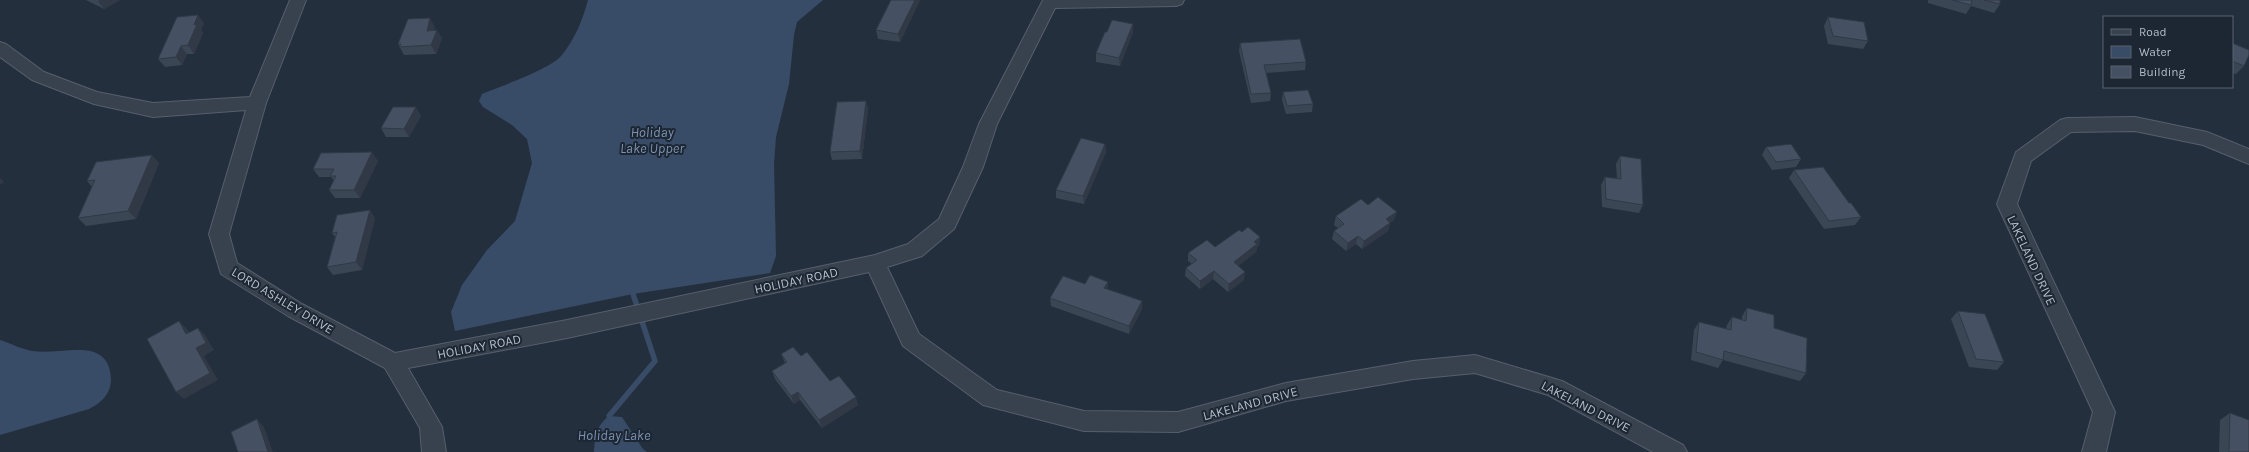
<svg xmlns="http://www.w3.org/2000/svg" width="2249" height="452" font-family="Karla,sans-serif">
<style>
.water{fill:#394c67}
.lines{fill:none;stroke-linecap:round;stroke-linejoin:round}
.stream{stroke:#394c67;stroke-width:5.5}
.minor-casing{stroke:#565f6c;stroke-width:2}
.minor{fill:#38414e;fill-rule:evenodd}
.wall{fill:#3b4654}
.shaded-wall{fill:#303945}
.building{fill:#455162;stroke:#303945}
.labels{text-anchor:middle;stroke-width:4;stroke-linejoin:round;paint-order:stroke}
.street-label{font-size:13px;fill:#b4bcc9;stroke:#1d2633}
.water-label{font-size:14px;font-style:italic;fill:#7c92b1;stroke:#1d2633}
</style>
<rect width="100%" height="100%" fill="#242f3e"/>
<path class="water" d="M588 0H823L797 22 794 35 789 84 776 137 774 164 776 256 770 273 633 294 455 331 451 312 462 285 487 250 515 221 532 163 527 139 512 125 483 107 479 101 482 94C501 86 551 69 562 55 575 39 583 19 588 0Z
M0 340C10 343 21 349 32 351 61 356 109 334 111 379 111 394 101 403 89 409L0 435Z
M609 416 622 417 643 449 647 452H594C595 437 596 426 609 416Z"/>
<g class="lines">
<path class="stream" d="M612 423 609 416 655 361 633 294 636 287"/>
<g class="minor-casing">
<path id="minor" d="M290 0H306L266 103 229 234 237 263 302 304 395 353 567 320 875 255 908 244 939 219 963 167 979 124 1043 0H1184L1182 4 1176 6 1055 8 997 124 983 167 954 229 922 256 887 267 919 334 997 390 1084 411 1178 412 1286 383 1413 361 1475 355 1562 381 1683 445 1687 452H1653L1548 395 1475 373 1413 379 1286 401 1178 432 1084 431 983 405 903 346 869 272 567 338 408 368 442 427 446 452H422L420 428 385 368 288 316 221 274 209 234 246 110 153 117 94 104 32 80 0 57V42L6 44 44 72 97 92 153 103 250 97Z
M2135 117 2207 132 2249 149V164L2203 145 2135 131 2071 132 2031 161 2017 204 2115 412 2106 452H2082L2093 412 1997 204 2016 152 2060 120 2067 118Z"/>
</g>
<use href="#minor" class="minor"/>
</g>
<path class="wall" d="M86 0H120L104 9Z
M891 0H920L900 42 878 39 876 30Z
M1928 0H2000V4L1994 13 1971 6 1966 14 1928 3Z
M1828 17 1868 41 1863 49 1828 44 1824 26Z
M204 23 201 30 203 33 194 54H187L182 65 165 67 158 59Z
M435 27 434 30 442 38 436 54 404 55 398 44Z
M1133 32 1120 66 1096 62V53Z
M1240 43 1306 62 1305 70 1266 73 1271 93 1270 101 1251 103 1239 51Z
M2232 43 2244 66 2236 74 2232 73Z
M1283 92 1313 104 1312 112 1286 114 1282 100Z
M866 101 868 109 862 159 832 160 830 152Z
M421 116 409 137H386L381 128Z
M1105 144 1106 152 1084 204 1056 198V190Z
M1766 147 1801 159 1796 167 1772 170 1762 155Z
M1620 156 1643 205 1639 213 1602 207 1601 185 1605 177 1617 179 1616 164Z
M378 161 360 198H335L329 190 334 181 331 177H319L313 169Z
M159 163 136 219 86 226 78 218 92 187 87 181Z
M1794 170 1849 203 1861 217 1855 225 1824 229 1789 178Z
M1368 205 1394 220 1390 223 1388 231 1362 249 1356 244 1346 251 1332 239 1334 231 1338 228 1334 225 1336 216Z
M375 218 362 270 333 275 327 267 335 237 332 233Z
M1242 232 1260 237 1259 245 1257 247 1256 252 1238 266 1244 280 1228 292 1213 279 1200 289 1185 276 1186 268 1192 264 1188 261V253L1215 247Z
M1085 284 1108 289 1142 301V309L1129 334 1051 306 1050 298Z
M1747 308 1774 328 1806 373 1800 381 1723 360 1718 368 1691 360 1694 330 1699 322 1726 329 1727 325 1732 317 1742 320V316Z
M1958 311 2004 362 1997 370 1969 367 1951 319Z
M781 354 801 356 858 405 822 428 800 400 794 404 775 379 772 371 785 363Z
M2230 413 2249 452H2219L2220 420Z"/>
<path class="shaded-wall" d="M99 0H120L104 9 98 1Z
M915 0H920L900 42 898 34Z
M198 15 204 23 201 30 203 33 194 54 188 45 194 25Z
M430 18 435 27 431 39 427 31Z
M1133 24V32L1120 66 1119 58Z
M437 30 442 38 436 54 431 45Z
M181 46 187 54 182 65 176 57Z
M866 101 868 109 862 159 860 151Z
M416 107 421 116 409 137 404 129Z
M1105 144 1106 152 1084 204 1083 196Z
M372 152 378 161 360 198 354 190Z
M152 155 159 163 136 219 128 211Z
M0 178 4 182 0 185Z
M370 210 375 218 362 270 356 262Z
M1397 212 1394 220 1390 223 1388 231 1362 249 1364 241 1386 219Z
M1358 236 1356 244 1346 251 1348 243Z
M1260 237 1259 245 1257 247 1256 252 1233 270 1234 262 1254 242Z
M1214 271 1213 279 1200 289V281Z
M1245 272 1244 280 1228 292 1229 284Z
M1108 282V290L1104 288Z
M1142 301V309L1129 334V326Z
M179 321 187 329 194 341 186 334Z
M198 328 205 335 214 350 204 356 218 380 184 399 176 392Z
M798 392 800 400 794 404 791 396Z
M856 397 858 405 822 428 819 420Z
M257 419 264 427 273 452H268Z"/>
<path class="building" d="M891 0H915L898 34 876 30Z
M1952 0H1972L1971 5Z
M1984 0H2000V4Z
M198 15 194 25 197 24 188 45 181 46 176 57 158 59 177 17Z
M1828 17 1864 22 1868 41 1833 36Z
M430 18 427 31 437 30 431 45 399 47 401 44H398L408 19Z
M1112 20 1133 24 1119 58 1096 53 1105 32H1107Z
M1300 39 1306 62 1264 65 1271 93 1251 94 1240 43Z
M2232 43 2249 50V55L2244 66 2232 61Z
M1308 90 1313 104 1287 106 1283 92Z
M866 101 860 151 830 152 837 102Z
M393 107H416L404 129 381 128Z
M1081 138 1105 144 1083 196 1056 190Z
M1791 144 1801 159 1776 162 1766 147Z
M372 152 354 190H329L336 176H330L334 169H313L321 153Z
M152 155 128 211 78 218 95 180 87 181 96 162Z
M1620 156 1641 159 1643 205 1606 199 1605 177 1621 179Z
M1823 167 1849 203H1851L1861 217 1829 221 1794 170Z
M1378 197 1397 212 1386 219 1390 223 1364 241 1358 236 1348 243 1334 231 1344 224 1336 216 1361 199 1368 205Z
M370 210 356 262 327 267 337 232 332 233 337 215Z
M1248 227 1260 237 1254 242 1257 244 1234 262 1245 272 1229 284 1214 271 1200 281 1186 268 1197 260 1188 253 1207 240 1215 247 1239 230 1242 232Z
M1090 275 1108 282 1104 288 1142 301 1129 326 1050 298 1063 276 1085 284Z
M1747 308 1774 315V328L1807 338 1806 373 1724 351 1723 360 1696 352 1699 322 1731 330 1732 317 1746 321Z
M1958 311 1985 314 2004 362 1976 359Z
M179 321 186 334 198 328 206 343 196 348 210 373 176 392 147 339Z
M793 347 801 356 807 352 830 381 839 376 856 397 819 420 798 392 791 396 772 371 787 362 781 354Z
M2230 413 2249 420V452H2229Z
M257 419 268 452H238L231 432Z"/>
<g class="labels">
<g class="street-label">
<text transform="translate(2032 260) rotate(65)" y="5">LAKELAND DRIVE</text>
<text transform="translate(796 280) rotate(-12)" y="5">HOLIDAY ROAD</text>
<text transform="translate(283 300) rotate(31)" y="5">LORD ASHLEY DRIVE</text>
<text transform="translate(479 346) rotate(-11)" y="5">HOLIDAY ROAD</text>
<text transform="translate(1250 403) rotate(-15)" y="5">LAKELAND DRIVE</text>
<text transform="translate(1586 406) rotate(27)" y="5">LAKELAND DRIVE</text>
</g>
<g class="water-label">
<text x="652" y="137">Holiday<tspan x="652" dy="16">Lake Upper</tspan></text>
<text x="614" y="440">Holiday Lake</text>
</g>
</g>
<rect x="2103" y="16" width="130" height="72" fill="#1d2633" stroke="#59626f"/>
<rect x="2111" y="29" width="20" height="6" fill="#38414e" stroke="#59626f"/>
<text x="2139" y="36" font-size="12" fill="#b4bcc9">Road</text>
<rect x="2111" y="46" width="20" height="12" fill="#394c67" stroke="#59626f"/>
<text x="2139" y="56" font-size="12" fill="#b4bcc9">Water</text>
<rect x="2111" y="66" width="20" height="12" fill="#455162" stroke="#59626f"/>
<text x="2139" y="76" font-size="12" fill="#b4bcc9">Building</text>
</svg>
